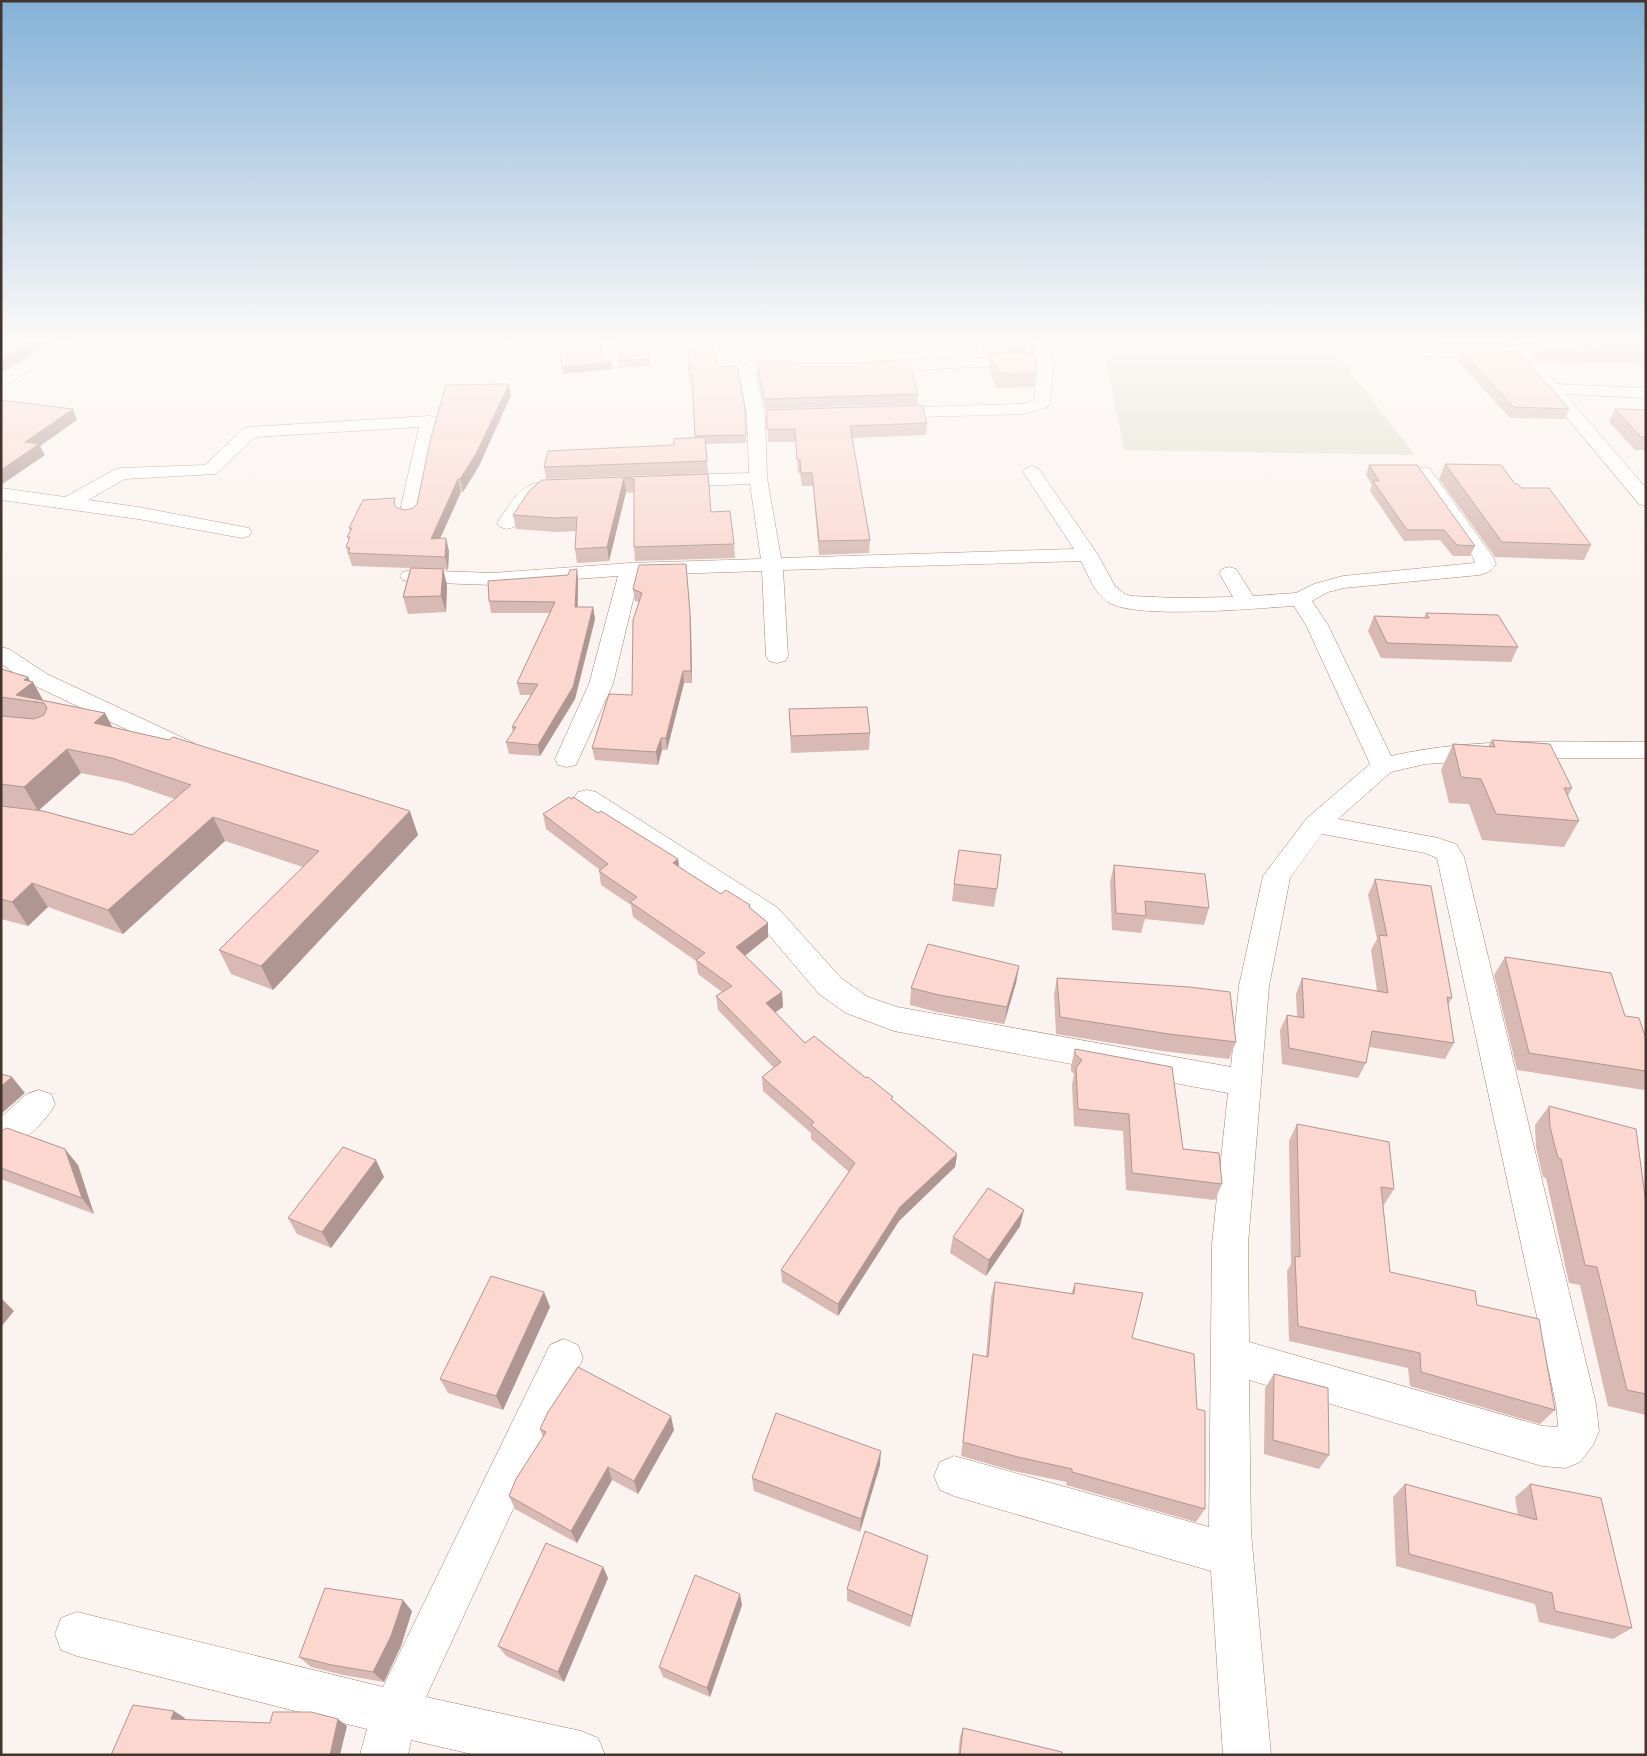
<svg xmlns="http://www.w3.org/2000/svg" width="1647" height="1756" font-family="'DM Sans',sans-serif">
<style>
.green{fill:#dbe0cc}
.lines{fill:none;stroke-linecap:round;stroke-linejoin:round}
.minor-casing{stroke:#a68574;stroke-width:1}
.minor{fill:#fff;fill-rule:evenodd}
.wall{fill:#d8b9b3;fill-rule:evenodd}
.shaded-wall{fill:#b09692}
.building{fill:#fbd7d0;stroke:#b09692}
</style>
<rect width="100%" height="100%" fill="#fbf3f0"/>
<path class="green" d="M1102 341H1326L1415 455 1124 450Z"/>
<g class="lines">
<g class="minor-casing">
<path id="minor" d="M57 341H75L72 344 7 384 1 386V374Z
M600 341H615L620 364 618 367H606Z
M1032 341H1046L1054 360 1050 403 1048 407 1023 414 885 418 879 417 876 413 879 409 885 408 1022 404 1034 400 1038 365 872 371 866 369 864 366 866 363 872 361 1037 356Z
M1503 341H1518L1556 384 1646 388V398L1565 394 1646 488V506L1639 504Z
M1429 348 1496 350 1502 352 1504 355 1502 358 1496 360 1423 356 1421 353 1423 350Z
M754 361H794L800 363 802 366 800 369 794 371H758L755 372 765 416 767 478 781 558 1074 549 1023 472 1026 468 1032 466 1038 468 1098 555 1115 586 1125 594 1131 596 1176 598 1233 597 1219 573 1222 569 1229 567 1236 569 1253 596 1296 593 1314 584 1343 576 1474 563 1475 562 1473 557 1415 473 1418 469 1424 467 1430 469 1493 557 1496 564C1492 571 1487 573 1479 575L1344 588 1328 592 1312 601 1328 625 1391 756C1473 737 1561 742 1646 742V758H1520L1425 764 1391 772 1338 819 1438 838 1456 844 1464 857 1596 1404 1599 1431 1593 1445 1580 1462 1566 1468 1542 1466 1249 1380 1251 1532 1271 1755H1223L1211 1571 954 1496 940 1490 934 1476 940 1462 954 1456 1209 1527 1212 1244 1228 1093 894 1031 846 1013 819 994 758 922 578 804 574 798 578 792 587 790 596 792 778 908 841 978 868 997 897 1007 1231 1067 1239 986 1263 876 1307 818 1370 764 1306 625 1294 606C1257 608 1135 620 1108 602 1095 594 1088 575 1081 561L783 570 788 656 785 661 777 663 769 661 766 656 762 571 639 575 613 684 576 765 567 767 558 765 555 759 589 684 618 576 492 585 410 582 403 580 400 576 403 572 410 570 492 573 630 563 761 559 750 484 672 487 665 485 663 481 665 477 672 475 749 473 747 416 739 371 748 363ZM1322 834 1425 853 1437 858 1556 1404 1558 1425 1557 1427 1542 1426 1249 1342 1248 1244 1269 986 1290 878Z
M429 416 435 417 438 421 419 515 416 519 409 521 402 519 399 515 419 427 255 437 216 474 125 479 88 500 138 507 249 528 252 532 249 536 242 538 138 519 1 500V488L65 497 114 470 121 468 205 465 244 428 250 427Z
M557 480 564 482 566 486 564 490 544 492 530 503 514 527 507 529 500 527 497 523C517 494 520 482 557 480Z
M1 647 9 649 47 674 194 743 197 748 194 753 185 756 176 753 31 684 1 664Z
M39 1090 51 1094 55 1104C47 1121 20 1146 1 1152V1117L27 1094Z
M564 1339 578 1345 583 1358 426 1697 581 1731 598 1738 605 1755H476L411 1740 408 1755H360L367 1729 77 1656 61 1650 55 1634 61 1618 77 1612 383 1687 550 1345Z"/>
</g>
<use href="#minor" class="minor"/>
</g>
<path class="wall" d="M616 341H649V366L619 368 618 361 620 357Z
M979 341H1024L1027 347 1026 353 1037 360 1034 387 996 388 989 368 990 355 984 356Z
M1440 341H1508L1505 348 1445 347Z
M1519 341H1646V372L1637 363 1539 362Z
M1461 351 1569 409 1565 419 1510 418 1458 361Z
M757 363 918 394 917 404 765 409 757 373Z
M717 367 745 409 746 443 706 444 708 473 546 479 544 467 674 445 695 438 692 382H689V375Z
M511 395 479 466 463 492H461L440 539 449 551 448 570 443 569 447 585 446 612 408 614 403 597 410 568 352 566 346 547 349 540 347 537 350 532 349 528 397 508 405 510 413 508Z
M1615 409 1646 410V450H1635L1609 422Z
M767 410 927 423 926 435 852 438 870 540 869 553 819 555 813 486H802L800 473H798L796 442H768Z
M1445 464 1515 484 1591 545 1584 560 1495 557 1439 479Z
M1369 465 1475 546 1470 556H1453L1440 540 1404 541 1370 491 1372 485 1366 475Z
M708 474 711 512 734 544 735 558 635 561 634 547V493L626 492 609 561 577 563 575 549 576 531 557 532 516 529 513 515 542 480Z
M639 565 691 625 692 683H684L667 750H662L658 765 595 760 592 748 632 695 639 602 635 601 633 589Z
M577 569 578 581V607H593L595 619 575 699 540 756 509 754 506 742 513 732 512 727 531 695H520L517 683 550 613H491L489 601 568 575Z
M1426 613 1518 647 1511 662 1381 658 1368 631 1374 616 1424 618Z
M1 669 28 677 30 681 33 682 43 700 105 713 112 727 418 835 273 990 231 974 219 950 303 867 225 841 123 934 48 907 28 926 1 919ZM81 773 125 782 175 799 132 835 39 810Z
M789 709 870 733 869 750 791 753Z
M1492 740 1572 788 1568 796 1579 821 1564 847 1482 840 1469 804 1449 803 1441 770 1453 744 1488 747Z
M598 813 678 859 679 867 721 894 750 905V908L768 923V937L745 956 782 992 783 1007 775 1012 805 1043 893 1100 957 1154 955 1167 899 1221 838 1316 782 1282 781 1270 849 1172 811 1139V1133L763 1091 762 1077 774 1068 718 1010 716 996 722 992 698 974 696 961 633 917 631 905 601 885 599 871 600 870 546 829 543 814Z
M1114 865 1209 908 1204 925 1145 919 1141 933 1112 930 1110 882Z
M1375 879 1452 998 1448 1005 1454 1043 1445 1059 1369 1047 1366 1063 1358 1078 1282 1064 1280 1030 1287 1015 1297 1017 1296 994 1302 978 1377 991 1371 950 1377 939 1368 895Z
M954 884 997 889 994 907 952 901Z
M1505 957 1625 1016 1646 1039V1087L1644 1090 1517 1070 1494 975Z
M1019 966 1016 983 1004 1024 937 1012 910 1005 911 988Z
M1057 978 1236 1042 1229 1059 1163 1051 1056 1034 1054 995Z
M1075 1049 1222 1184 1215 1200 1126 1190 1123 1131 1074 1126 1072 1085 1074 1074 1071 1071V1066Z
M1549 1106 1646 1204V1415L1608 1406 1580 1285 1569 1283 1546 1178 1543 1177 1536 1147 1535 1125Z
M1297 1124 1394 1189 1384 1205H1383L1390 1272 1477 1305 1555 1410 1540 1424 1410 1386 1408 1368 1289 1341 1287 1271 1291 1264 1289 1141Z
M1 1131 78 1165 94 1214 1 1179Z
M384 1177 331 1248 297 1234 288 1218Z
M1020 1226 986 1276 950 1253 953 1237Z
M995 1282 1071 1294 1075 1283 1132 1338 1197 1409 1205 1509 1196 1522 1066 1485 1067 1482 1014 1471 961 1456 971 1369 973 1354 986 1357 991 1297Z
M544 1292 550 1307 503 1410 448 1393 440 1379Z
M1274 1374 1329 1455 1319 1469 1264 1454 1265 1388Z
M540 1429 674 1430 638 1494 612 1480 577 1543 515 1509 509 1496 543 1437Z
M880 1465 860 1532 754 1491 752 1478Z
M1405 1484 1518 1515 1515 1497 1530 1484 1632 1628 1613 1639 1539 1622 1535 1604 1396 1566 1393 1497Z
M603 1567 608 1578 564 1682 506 1656 498 1646Z
M925 1568 910 1627 847 1601V1589Z
M742 1605 710 1697 663 1677 659 1667Z
M412 1611 401 1646 384 1682 343 1675 311 1667 299 1657Z
M963 1728 1062 1755H958L960 1737Z"/>
<path class="shaded-wall" d="M33 341H54L1 372V359Z
M648 341H649V366L648 359Z
M612 362 613 369 563 374 562 367Z
M509 384 511 395 479 466 463 492 460 479Z
M73 409 77 420 40 446 45 455 1 485V470L25 442Z
M624 478 626 492 609 561 607 547Z
M458 479 461 492 434 552 431 539Z
M446 538 449 551 448 570 445 557Z
M686 564 691 625 692 683 691 671Z
M443 569 447 585 446 612 441 596Z
M577 569 578 581 577 618 575 607Z
M593 607 595 619 575 699 540 756 538 745Z
M683 671 684 683 667 750 666 738Z
M28 677 31 683 33 682 46 706 44 703H37L16 695 24 680Z
M105 713 117 736 94 723Z
M661 738 662 750 658 765 656 752Z
M67 749 81 773 38 811 24 787Z
M410 811 418 835 273 990 261 966Z
M213 817 225 841 123 934 108 910Z
M678 859 680 874 673 863Z
M32 883 48 907 28 926 12 902Z
M768 923V937L738 961 736 947Z
M1019 966 1016 983 1004 1024 1007 1007Z
M782 992 783 1007 767 1018 766 1003Z
M12 1077 25 1093 1 1114V1086Z
M65 1149 78 1165 94 1214 82 1198Z
M957 1154 955 1167 899 1221 838 1316V1304L900 1207Z
M376 1160 384 1177 331 1248 322 1232Z
M1024 1210 1020 1226 986 1276 989 1260Z
M544 1292 550 1307 503 1410 496 1396Z
M1 1298 14 1311 1 1327Z
M671 1416 674 1430 638 1494 634 1481Z
M881 1451 880 1465 860 1532 861 1519Z
M608 1467 612 1480 577 1543 571 1531Z
M928 1556 925 1568 910 1627 912 1616Z
M603 1567 608 1578 564 1682 558 1672Z
M740 1594 742 1605 710 1697 707 1688Z
M403 1600 412 1611 401 1646 384 1682 373 1672Z
M174 1711 185 1718 182 1725 171 1719Z
M338 1719 347 1726 340 1755H330Z"/>
<path class="building" d="M1 341H33L1 359Z
M560 341H599L603 360 612 362 562 367Z
M617 341H648V359L618 361 621 356Z
M689 341H712L717 367 737 366 745 409 746 435 695 436 692 375H689Z
M982 341H1024L1027 347 985 348Z
M1535 341H1646V354L1643 351 1545 350Z
M1461 351 1520 352 1569 409 1514 407Z
M1033 353 1037 360 1035 373 998 374 990 354Z
M909 361 918 394 764 399 757 363H853Z
M509 384 476 454 460 479H458L431 539 446 538 445 557 348 553 350 548 346 547 350 537H347L352 528H349L363 500 395 498 394 504 397 508 405 510 413 508 417 504 431 437 446 385Z
M1 400 73 409 25 442 39 444 1 470Z
M922 405 927 423 850 426 870 540 819 541 812 473H801L800 460H797L795 429H767V410Z
M1615 409 1646 410V437H1641Z
M705 437 707 461 544 467 548 451 674 445V439Z
M1445 464 1501 465 1515 484H1518L1521 488H1549L1591 545 1502 542Z
M1369 465H1417L1475 546 1457 545 1444 530H1407L1373 481H1379Z
M708 474 711 512 730 511 734 544 634 547V479L624 478 607 547 575 549 577 517 555 518 513 515 530 490 542 480Z
M686 564 690 613 691 671H683L666 738H661L656 752 592 748 609 694 632 695 633 620 642 593 633 589 639 565Z
M411 568 443 569 441 596 403 597Z
M577 569 575 607H593L573 687 538 745 506 742 516 727H512L538 684 517 683 555 602 489 601 488 581 568 575 570 570Z
M1426 613 1498 615 1518 647 1387 643 1374 616 1429 618Z
M1 669 28 677 24 680 33 682 16 695 105 713 94 723 169 740 173 737 410 811 261 966 219 950 319 851 213 817 108 910 32 883 12 902 1 899V806L43 811 132 835 191 785 112 758 67 749 24 787 1 784V716L34 719 44 715 47 708 44 703 1 697Z
M867 707 870 733 791 736 789 709Z
M1492 740 1550 744 1572 788H1564L1579 821 1496 814 1481 779 1461 777 1453 744 1495 747Z
M569 797 572 799 573 797 598 813 601 811 678 859 673 863 721 894 726 890 750 905 749 907 768 923 736 947 782 992 766 1003 805 1043 814 1036 866 1078 868 1077 893 1097 891 1099 957 1154 900 1207 838 1304 781 1270 855 1163 811 1125 814 1122 762 1077 781 1062 716 996 732 986 696 960 705 953 630 902 637 897 599 871 608 864 543 814Z
M959 850 1001 855 997 889 954 884Z
M1114 865 1205 874 1209 908 1145 901 1146 916 1116 913Z
M1375 879 1431 886 1452 998 1447 997 1454 1043 1372 1031 1366 1063 1289 1048 1287 1015 1304 1018 1302 978 1388 993 1379 935 1387 936Z
M928 944 1019 966 1007 1007 939 995 911 988Z
M1505 957 1611 973 1625 1016 1639 1018 1646 1039V1071L1529 1053Z
M1057 978 1189 987 1230 992 1236 1042 1169 1034 1060 1017Z
M1075 1049 1172 1067 1183 1149 1219 1153 1222 1184 1132 1173 1129 1114 1078 1109 1076 1068 1082 1060 1075 1054Z
M1 1074 12 1077 1 1086Z
M1549 1106 1636 1129 1646 1204V1394L1627 1390 1597 1267 1585 1265 1561 1159 1558 1158 1550 1127Z
M1297 1124 1389 1142 1394 1189 1381 1187 1390 1272 1475 1291 1477 1305 1539 1319 1555 1410 1421 1372 1420 1353 1298 1326 1295 1256 1300 1257Z
M7 1128 65 1149 82 1198 1 1168V1131Z
M343 1147 376 1160 322 1232 288 1218Z
M988 1188 1024 1210 989 1260 953 1237Z
M491 1276 544 1292 496 1396 440 1379Z
M995 1282 1074 1294 1075 1283 1143 1293 1132 1338 1194 1354 1197 1409 1205 1411V1509L1072 1472V1469L1018 1457 963 1442 973 1354 988 1357Z
M578 1367 671 1416 634 1481 608 1467 571 1531 509 1496 516 1479 546 1432 540 1429 548 1412Z
M1274 1374 1328 1388 1329 1455 1273 1440Z
M776 1413 881 1451 861 1519 752 1478Z
M1405 1484 1537 1520 1530 1484 1601 1498 1632 1628 1555 1611 1552 1593 1409 1554Z
M865 1531 928 1556 912 1616 847 1589Z
M546 1543 603 1567 558 1672 498 1646Z
M695 1575 740 1594 707 1688 659 1667Z
M325 1588 403 1600 391 1636 373 1672 332 1665 299 1657Z
M133 1705 174 1711 171 1719 270 1723 273 1712H311L338 1719 330 1755H111Z
M963 1728 1062 1752V1755H960Z"/>
<linearGradient id="sky" x2="0" y2="1"><stop stop-color="#84b1d7"/><stop offset="0.58" stop-color="#fdfaf8"/><stop offset="1" stop-color="#fdfaf8" stop-opacity="0"/></linearGradient>
<rect width="1647" height="587" fill="url(#sky)"/>
<rect width="1647" height="1756" fill="none" stroke="#43352d" stroke-width="5"/>
</svg>
